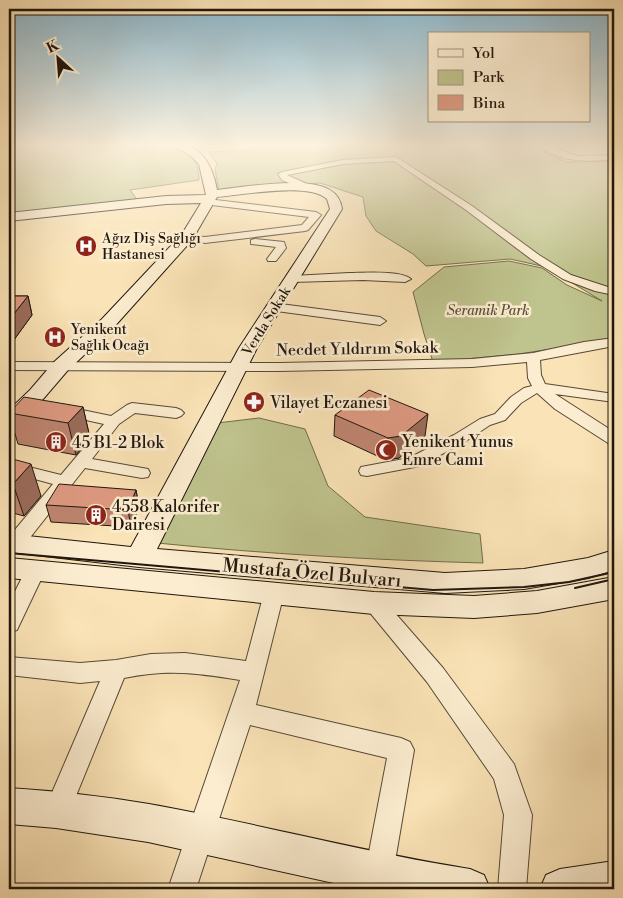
<svg xmlns="http://www.w3.org/2000/svg" width="623" height="898" font-family="'Libre Bodoni',serif">
<style>
.green{fill:#bfc38d;stroke:#706c4d}
.lines{fill:none;stroke-linecap:round;stroke-linejoin:round}
.street-casing{stroke:#564937;stroke-width:2}
.secondary-casing{stroke:#20160d;stroke-width:2}
.street{fill:#fcedd0;fill-rule:evenodd}
.secondary{fill:#fcedd0;fill-rule:evenodd}
.tram{stroke:#20160d;stroke-width:2}
.wall{fill:#bf8470;stroke:#20160d}
.shaded-wall{fill:#9b6c5b;stroke:#20160d}
.building{fill:#de9a82;stroke:#20160d}
.labels{text-anchor:middle;stroke-width:5;stroke-linejoin:round;paint-order:stroke}
.far-poi-label{font-size:14px;fill:#20160d;stroke:#fcedd0;text-anchor:start}
.far-park-label{font-size:14px;font-style:italic;fill:#58533a;stroke:#fcedd0}
.far-street-label{font-size:14px;fill:#20160d;stroke:#fcedd0}
.street-label{font-size:16px;fill:#20160d;stroke:#fcedd0}
.poi-label{font-size:16px;fill:#20160d;stroke:#fcedd0;text-anchor:start}
.near-street-label{font-size:19px;fill:#20160d;stroke:#fcedd0}
</style>
<rect width="100%" height="100%" fill="#fae3b6"/>
<filter id="stains"><feTurbulence type="fractalNoise" baseFrequency=".004" numOctaves="4"/><feColorMatrix values="0 0 0 0 .2 0 0 0 0 .09 0 0 0 0 .02 0 0 0 .5 -.17"/></filter>
<radialGradient id="worn" r=".72"><stop offset=".6" stop-color="#630" stop-opacity="0"/><stop offset="1" stop-color="#630" stop-opacity=".3"/></radialGradient>
<path class="green" d="M34 145 171 147C190 154 199 158 199 180L130 190 139 202 9 213V148Z
M330 145H531L566 162 614 161V339L519 354 433 362 424 334 413 292 444 267 509 261 542 268 567 285 602 301 546 267 510 259 426 266 413 254 376 231 366 216 363 197 320 183 219 191 215 169 217 164 209 152Z
M259 418 305 429 328 486 365 517 480 534 483 563C374 560 266 554 157 543L189 485 217 423Z"/>
<g class="lines">
<g class="street-casing">
<path id="street" d="M139 145H184L185 146 181 148 143 147Z
M538 145H547L577 156 614 155V159C589 162 559 163 538 145Z
M598 145H607L614 147V152Z
M396 157 472 206 539 255 571 275 614 289V295L595 291 563 279 531 259 466 210 394 161 343 164 287 175 309 185V189L306 190 282 180 278 174 282 172 343 160Z
M207 199 316 212 321 215 308 230 305 231 205 243 183 239V235L205 237 302 225 309 217 204 204V200Z
M255 239 284 242 286 248 276 261H268L267 259 276 247 251 244V240Z
M349 273C363 273 401 270 411 279L405 282 363 280 292 282 286 279 292 276Z
M273 303 380 317 386 321 380 325 269 310 267 307 269 304Z
M614 338V346L540 360 541 375 545 384 614 394V402L555 394 614 432V445L608 443 555 409 537 393 521 403 505 420 490 425 466 441 420 466 367 476 361 475 359 471 361 467 409 458 454 435 480 419 495 414 511 397 524 388 532 386 528 378 527 362 472 367 280 371 9 370V362L280 363 472 359 533 353 584 342Z
M132 403 176 408 181 410 184 413 181 416 176 418 135 413 119 424 92 459 148 469 150 473 148 477 142 478 85 468 21 549 14 551 9 549V537L53 484 9 472V462L61 475 104 424 58 414 55 411 58 408 63 406 111 416 127 405Z
M35 564 42 566 45 571 17 630 9 632V603L28 566Z
M274 585 281 588 284 593 256 705 401 738 410 742 414 750 393 873 389 883 379 887 369 883 365 873 387 758 250 725 196 889H168L240 680C196 673 169 669 124 678L67 818 58 822 49 818 45 809 100 681 80 683 9 675V657L80 663 116 660 151 654 185 653 246 661 264 593 267 588Z
M374 595 381 597 443 668 514 764 532 815 526 889H498L504 815 494 779 427 682 367 609 364 603 367 597Z"/>
</g>
<g class="secondary-casing">
<path id="secondary" d="M9 145H25L24 147 9 149Z
M173 145C201 142 213 166 217 190 244 187 307 176 330 190 337 194 341 201 342 209L257 348 157 549 445 573 524 569 588 558 614 550V570L588 578 524 589 445 593 139 567 9 552V534L131 547 239 348 330 209 327 199C308 182 242 195 217 197L192 240 114 327 68 370 44 398 17 426 9 427V410L30 390 54 362 102 319 182 234 201 203 166 204 9 221V213L166 196 206 195 199 164 191 156Z
M9 558 374 592 474 596 537 591 614 577V599L537 613 474 618 374 614 9 578Z
M9 788C56 791 102 796 149 804 256 823 362 852 470 869L484 875 490 889H361L148 842 56 828 9 824Z
M614 861V889H540L546 875 560 869Z"/>
</g>
<use href="#street" class="street"/>
<use href="#secondary" class="secondary"/>
<path class="tram" d="M9 553 433 590 524 587 569 582 614 572
M575 588 614 579"/>
</g>
<path class="wall" d="M9 296H28L32 315 11 344H9Z
M83 407 90 438 76 455 18 444 9 413Z
M335 415 425 436 399 458 386 460 334 436Z
M9 458 41 496 24 516 9 512Z
M136 490 139 507 131 527 51 522 46 505Z"/>
<path class="shaded-wall" d="M28 296 32 315 11 344 9 334V320Z
M83 407 90 438 76 455 68 423Z
M428 414 425 436 399 458 386 460 388 438Z
M31 464 41 496 24 516 13 484Z
M136 490 139 507 131 527 128 510Z"/>
<path class="building" d="M9 296H28L9 320Z
M369 390 428 414 401 436 388 438 335 415Z
M24 397 83 407 68 423 9 413Z
M9 458 31 464 13 484 9 482Z
M59 484 136 490 128 510 46 505Z"/>
<linearGradient id="sky" x2="0" y2="1"><stop stop-color="#8bb8ce"/><stop offset="0.54" stop-color="#fdf2de"/><stop offset="1" stop-color="#fdf2de" stop-opacity="0"/></linearGradient>
<rect width="623" height="270" fill="url(#sky)"/>
<defs>
<g id="hospital-disc" transform="scale(1.125)"><circle r="9.5" fill="#8f2418" stroke="#fcedd0"/><path d="M-5-5h3v3.5h4V-5h3V5h-3V1.5h-4V5h-3Z" fill="#fff"/></g>
<g id="pharmacy-disc" transform="scale(1.125)"><circle r="9.5" fill="#8f2418" stroke="#fcedd0"/><path d="M-2-6h4v4h4v4h-4v4h-4v-4h-4v-4h4Z" fill="#fff"/></g>
<g id="building-disc" transform="scale(1.125)"><circle r="9.5" fill="#8f2418" stroke="#fcedd0"/><path d="M-4-6H4V6H1V3H-1V6H-4ZM-2.5-4.3h1.7v1.8h-1.7ZM.8-4.3h1.7v1.8H.8ZM-2.5-1h1.7V.8h-1.7ZM.8-1h1.7V.8H.8Z" fill="#fff"/></g>
<g id="mosque-disc" transform="scale(1.125)"><circle r="9.5" fill="#8f2418" stroke="#fcedd0"/><path d="M3.5-4.9A6 6 0 1 0 3.5 4.9A5 5 0 1 1 3.5-4.9Z" fill="#fff"/></g>
</defs>
<g fill-rule="evenodd">
<use href="#hospital-disc" x="86" y="246"/>
<use href="#hospital-disc" x="55" y="337"/>
<use href="#pharmacy-disc" x="254" y="402"/>
<use href="#building-disc" x="56" y="442"/>
<use href="#mosque-disc" x="386" y="450"/>
<use href="#building-disc" x="96" y="515"/>
</g>
<g class="labels">
<g class="far-poi-label">
<text x="102" y="243">Ağız Diş Sağlığı<tspan x="102" dy="16">Hastanesi</tspan></text>
<text x="71" y="334">Yenikent<tspan x="71" dy="16">Sağlık Ocağı</tspan></text>
</g>
<g class="far-park-label">
<text x="488" y="315">Seramik Park</text>
</g>
<g class="far-street-label">
<text transform="translate(266 321) rotate(-58)" y="5">Verda Sokak</text>
</g>
<g class="street-label">
<text transform="translate(357 348) rotate(-1)" y="6">Necdet Yıldırım Sokak</text>
</g>
<g class="poi-label">
<text x="270" y="408">Vilayet Eczanesi</text>
<text x="402" y="447">Yenikent Yunus<tspan x="402" dy="18">Emre Cami</tspan></text>
<text x="72" y="448">45 B1-2 Blok</text>
<text x="112" y="512">4558 Kalorifer<tspan x="112" dy="18">Dairesi</tspan></text>
</g>
<g class="near-street-label">
<text transform="translate(312 572) rotate(5)" y="7">Mustafa Özel Bulvarı</text>
</g>
</g>
<rect width="623" height="898" fill="none" stroke="#fae3b6" stroke-width="30"/>
<rect x="10" y="10" width="603" height="878" fill="none" stroke="#20160d" stroke-width="2.5"/>
<rect x="15" y="15" width="593" height="868" fill="none" stroke="#20160d"/>
<rect x="428" y="32" width="162" height="90" fill="#fcedd0" stroke="#a49782"/>
<rect x="438" y="49" width="25" height="8" fill="#fcedd0" stroke="#a49782"/>
<text x="473" y="58" font-size="15" fill="#20160d">Yol</text>
<rect x="438" y="70" width="25" height="15" fill="#bfc38d" stroke="#a49782"/>
<text x="473" y="82" font-size="15" fill="#20160d">Park</text>
<rect x="438" y="95" width="25" height="15" fill="#de9a82" stroke="#a49782"/>
<text x="473" y="108" font-size="15" fill="#20160d">Bina</text>
<g transform="translate(58 58) rotate(334)" stroke="#fcedd0" stroke-width="4" paint-order="stroke">
<path d="M0-4L9 19L0 12L-9 19Z" fill="#20160d"/>
<text y="-8" font-size="14" font-weight="bold" text-anchor="middle" fill="#20160d">K</text>
</g>
<rect width="100%" height="100%" filter="url(#stains)"/>
<rect width="100%" height="100%" fill="url(#worn)"/>
</svg>
